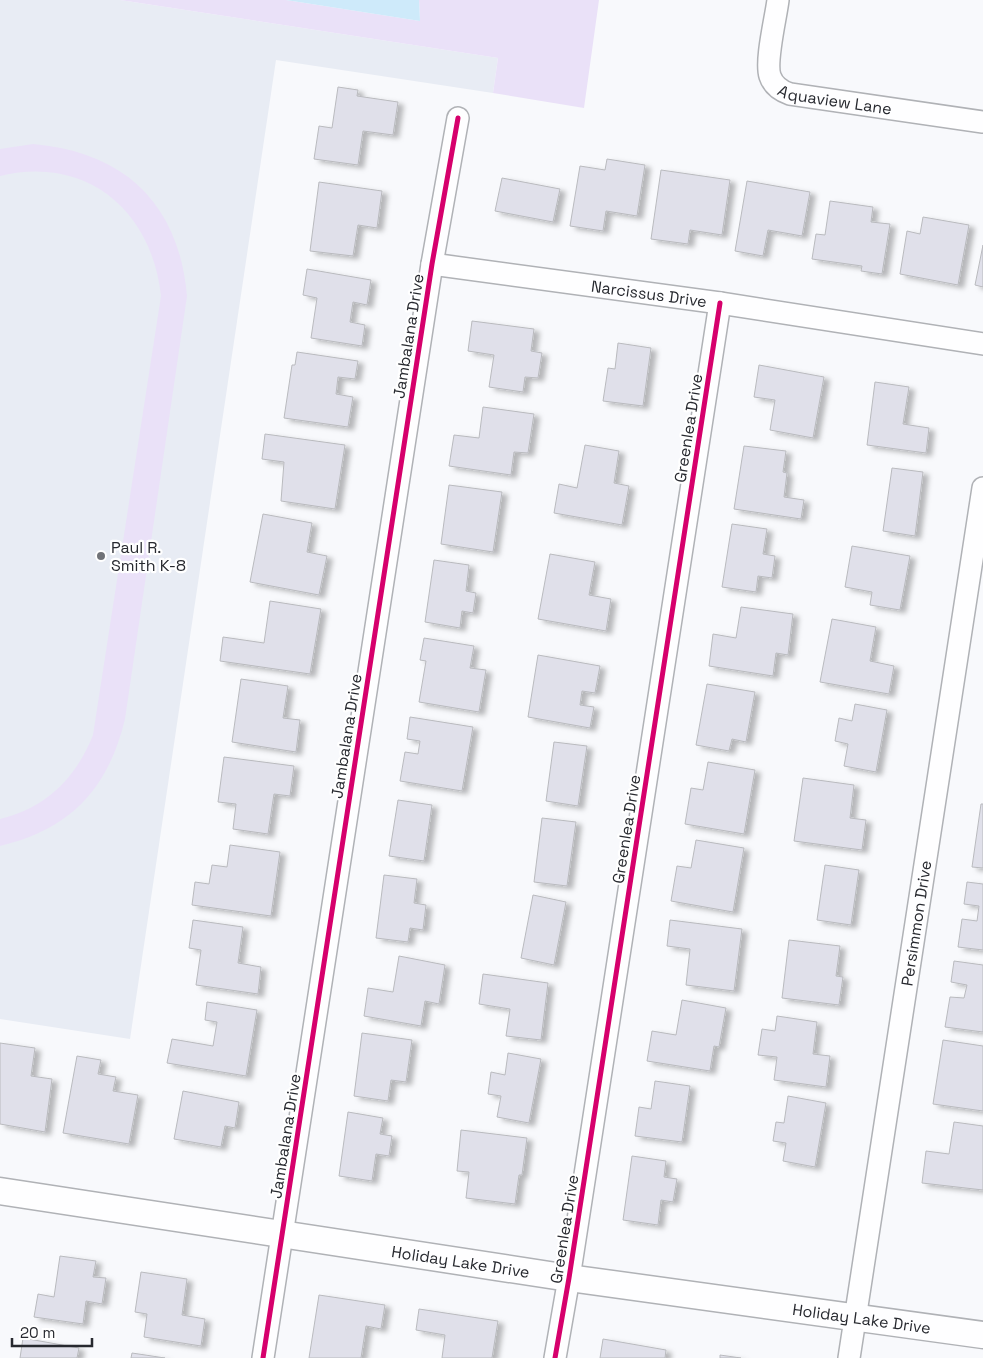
<svg xmlns="http://www.w3.org/2000/svg" width="983" height="1358" font-family="'Space Grotesk',sans-serif">
<style>
.built{fill:#e8ecf4}
.green{fill:#eae1f8}
.water{fill:#ceeafa}
.building{fill:#e0e0ea;stroke:#b9babe;filter:url(#shadow)}
.lines{fill:none;stroke-linecap:round;stroke-linejoin:round}
.minor-casing{stroke:#b0b2b6;stroke-width:24}
.tertiary-casing{stroke:#b0b2b6;stroke-width:29}
.minor{stroke:#fefeff;stroke-width:21}
.tertiary{stroke:#fefeff;stroke-width:26}
.cycleway-casing{stroke:#fff;stroke-width:8}
.cycleway{stroke:#d6006c;stroke-width:5}
.poi-dot{fill:#707277;stroke:#fff;stroke-width:2}
.labels{text-anchor:middle;stroke-width:4.5;stroke-linejoin:round;paint-order:stroke}
.street-label{font-size:16px;fill:#27292f;stroke:#fff}
.poi-label{font-size:16px;fill:#27292f;stroke:#fff;text-anchor:start}
</style>
<defs>
<filter id="shadow"><feDropShadow dx="5.5" dy="3" stdDeviation="2.5" flood-color="#0004"/></filter>
</defs>
<rect width="100%" height="100%" fill="#f8f9fc"/>
<path class="built" d="M0 0H120L498 58 493 93 276 60 130 1039 0 1019Z"/>
<path class="green" d="M120 0H286L420 21 419 0H599L584 108 493 93 498 58Z
M33 144C125 152 179 204 187 296L125 719C108 789 71 829 0 846V819C46 808 76 778 93 735L161 296C152 211 87 155 0 176V149Z"/>
<path class="water" d="M286 0H419L420 21Z"/>
<path class="building" d="M338 87 358 90 357 96 398 102 393 135 363 131 358 165 314 159 319 126 332 128Z
M607 159 645 165 637 216 606 211 603 231 570 226 580 166 605 170Z
M661 170 730 180 722 235 690 230 688 244 651 239Z
M502 178 560 189 553 222 495 211Z
M747 181 810 192 802 236 768 230 763 256 735 251Z
M319 182 382 191 377 228 358 225 353 256 310 251Z
M830 201 873 207 871 222 890 224 882 274 861 271 862 266 812 259 816 234 825 235Z
M923 217 969 225 958 285 900 274 907 231 920 234Z
M983 245V287L975 285Z
M307 269 371 280 367 305 353 302 350 322 365 325 362 346 311 338 317 298 303 295Z
M472 321 534 329 531 351 542 353 538 378 525 377 523 392 489 387 494 355 468 351Z
M618 343 651 348 643 406 603 401 608 368 615 369Z
M297 352 358 361 355 379 338 377 336 394 353 397 348 427 284 418 292 365H295Z
M759 365 824 377 813 438 770 430 775 400 754 397Z
M875 382 909 387 903 424 929 428 926 453 867 445Z
M483 407 534 414 528 453 514 452 511 475 449 466 454 435 479 438Z
M265 434 345 445 335 509 281 501 284 462 262 459Z
M585 445 619 451 614 483 629 486 622 525 554 513 559 484 577 488Z
M744 446 786 451 783 472 787 473 784 497 804 500 801 519 734 509Z
M892 468 923 472 915 536 883 531Z
M449 485 502 492 493 552 441 544Z
M263 514 312 523 307 552 327 556 319 595 250 582Z
M732 524 767 529 763 554 775 556 772 578 758 576 756 592 722 587Z
M852 546 910 556 900 610 870 605 872 592 845 587Z
M550 554 595 562 589 595 611 599 606 631 538 619Z
M434 560 469 565 466 591 476 593 473 613 462 611 460 628 425 622Z
M270 601 321 609 310 674 220 661 223 637 264 643Z
M741 607 793 614 788 655 776 653 773 676 709 666 713 634 736 638Z
M832 619 876 627 870 661 894 666 889 694 820 682Z
M424 638 474 646 470 668 486 670 479 712 419 702 426 661 420 660Z
M538 655 600 666 595 693 582 691 580 705 594 707 590 728 528 717Z
M241 679 288 686 283 718 300 720 296 752 232 742Z
M707 684 755 692 746 742 732 739 729 751 696 745Z
M855 704 887 710 876 772 844 766 848 744 835 741 839 718 852 721Z
M410 717 473 727 462 791 400 781 405 752 418 754 420 741 407 739Z
M554 742 587 746 578 806 546 801Z
M224 757 294 766 290 796 274 794 268 834 233 829 236 804 218 802Z
M708 762 755 770 744 834 685 824 691 788 703 790Z
M803 778 854 785 850 818 866 820 862 850 794 841Z
M398 800 432 805 424 861 389 856Z
M981 804H983V868L972 867Z
M542 818 576 822 567 886 534 882Z
M696 840 744 848 733 912 671 901 677 866 691 868Z
M230 845 280 852 271 916 192 905 195 882 209 884 212 865 227 867Z
M825 865 859 870 851 925 817 920Z
M384 875 417 879 414 903 426 905 423 930 410 928 408 942 376 938Z
M967 882 983 884V950L958 947 962 919 977 921 979 906 964 904Z
M533 895 566 902 554 965 521 958Z
M193 920 243 927 238 963 261 967 258 994 196 985 201 950 189 948Z
M670 920 742 929 734 991 686 985 690 949 667 946Z
M789 940 840 946 836 976 843 977 839 1005 782 998Z
M399 956 445 965 439 1004 425 1001 421 1026 364 1016 368 988 393 992Z
M954 961 983 965V1032L945 1027 950 997 964 998 967 985 951 982Z
M483 974 548 983 541 1040 506 1036 510 1009 479 1004Z
M682 1000 726 1008 719 1047 714 1046 710 1071 647 1061 652 1031 676 1035Z
M207 1002 257 1010 246 1076 167 1063 172 1039 213 1046 217 1022 205 1020Z
M777 1016 817 1022 813 1054 830 1056 826 1087 774 1080 777 1057 758 1055 762 1029 775 1031Z
M362 1033 412 1040 406 1082 391 1080 388 1101 354 1096Z
M943 1040 983 1046V1111L933 1104Z
M0 1043 35 1048 31 1076 52 1079 45 1132 0 1124Z
M508 1053 541 1059 529 1123 497 1117 501 1096 488 1094 491 1072 505 1075Z
M77 1056 101 1060 98 1074 116 1077 113 1091 138 1095 129 1144 63 1133Z
M655 1081 690 1086 682 1142 635 1136 639 1107 651 1109Z
M183 1091 239 1102 235 1128 225 1126 221 1147 174 1139Z
M788 1096 826 1103 815 1167 783 1161 786 1143 773 1141 776 1122 784 1123Z
M348 1112 383 1118 380 1134 392 1136 389 1156 376 1154 372 1181 339 1176Z
M954 1122 983 1126V1190L922 1183 926 1151 949 1154Z
M461 1130 527 1138 522 1175H519L515 1204 466 1198 469 1172 457 1171Z
M632 1156 666 1161 664 1177 677 1179 673 1202 661 1200 658 1225 623 1220Z
M60 1256 96 1261 93 1277 106 1278 102 1304 86 1301 83 1324 34 1317 38 1294 54 1297Z
M141 1272 187 1279 182 1315 205 1319 201 1346 144 1337 147 1314 135 1312Z
M319 1295 385 1305 381 1329 366 1326 361 1358H309Z
M419 1309 498 1321 492 1358H442L445 1335 416 1330Z
M23 1338 79 1348 77 1358H20Z
M603 1339 666 1350 665 1358H600Z
M132 1353 165 1358H131Z
M720 1355 741 1358H720Z"/>
<g class="lines">
<g class="minor-casing">
<g id="minor">
<path id="s1" d="M778 0C776 17 765 61 770 76 773 85 781 91 790 94L983 122"/>
<path id="s2" d="M432 264 720 303 983 344"/>
<path d="M263 1358 432 264 458 118"/>
<path d="M555 1358 569 1278 720 303"/>
<path id="s3" d="M849 1358 983 488"/>
</g>
</g>
<g class="tertiary-casing">
<g id="tertiary">
<path id="s4" d="M0 1191 569 1278 983 1335"/>
</g>
</g>
<use href="#minor" class="minor"/>
<use href="#tertiary" class="tertiary"/>
<g class="cycleway-casing">
<path id="cycleway" d="M263 1358 432 264 458 118
M555 1358 569 1278 720 303"/>
</g>
<use href="#cycleway" class="cycleway"/>
</g>
<circle class="poi-dot" cx="101" cy="556" r="5"/>
<g class="labels">
<g class="street-label">
<text dy="6" stroke="none"><textPath href="#s1" startOffset="150">Aquaview Lane</textPath></text>
<text dy="6" stroke="none"><textPath href="#s2" startOffset="219">Narcissus Drive</textPath></text>
<text transform="translate(408 336) rotate(-81)" y="6">Jambalana Drive</text>
<text transform="translate(688 428) rotate(-81)" y="6">Greenlea Drive</text>
<text transform="translate(346 736) rotate(-81)" y="6">Jambalana Drive</text>
<text transform="translate(626 829) rotate(-81)" y="6">Greenlea Drive</text>
<text dy="6" stroke="none"><textPath href="#s3" startOffset="440">Persimmon Drive</textPath></text>
<text transform="translate(285 1136) rotate(-81)" y="6">Jambalana Drive</text>
<text transform="translate(564 1229) rotate(-81)" y="6">Greenlea Drive</text>
<text dy="6" stroke="none"><textPath href="#s4" startOffset="466">Holiday Lake Drive</textPath></text>
<text dy="6" stroke="none"><textPath href="#s4" startOffset="871">Holiday Lake Drive</textPath></text>
</g>
<g class="poi-label">
<text x="111" y="553">Paul R.<tspan x="111" dy="18">Smith K-8</tspan></text>
</g>
</g>
<path d="M12 1338v8h80v-8" fill="none" stroke="#27292f" stroke-width="2.5"/>
<text x="20" y="1338" font-size="15" fill="#27292f" stroke="#ffffff" stroke-width="4" paint-order="stroke">20 m</text>
</svg>
